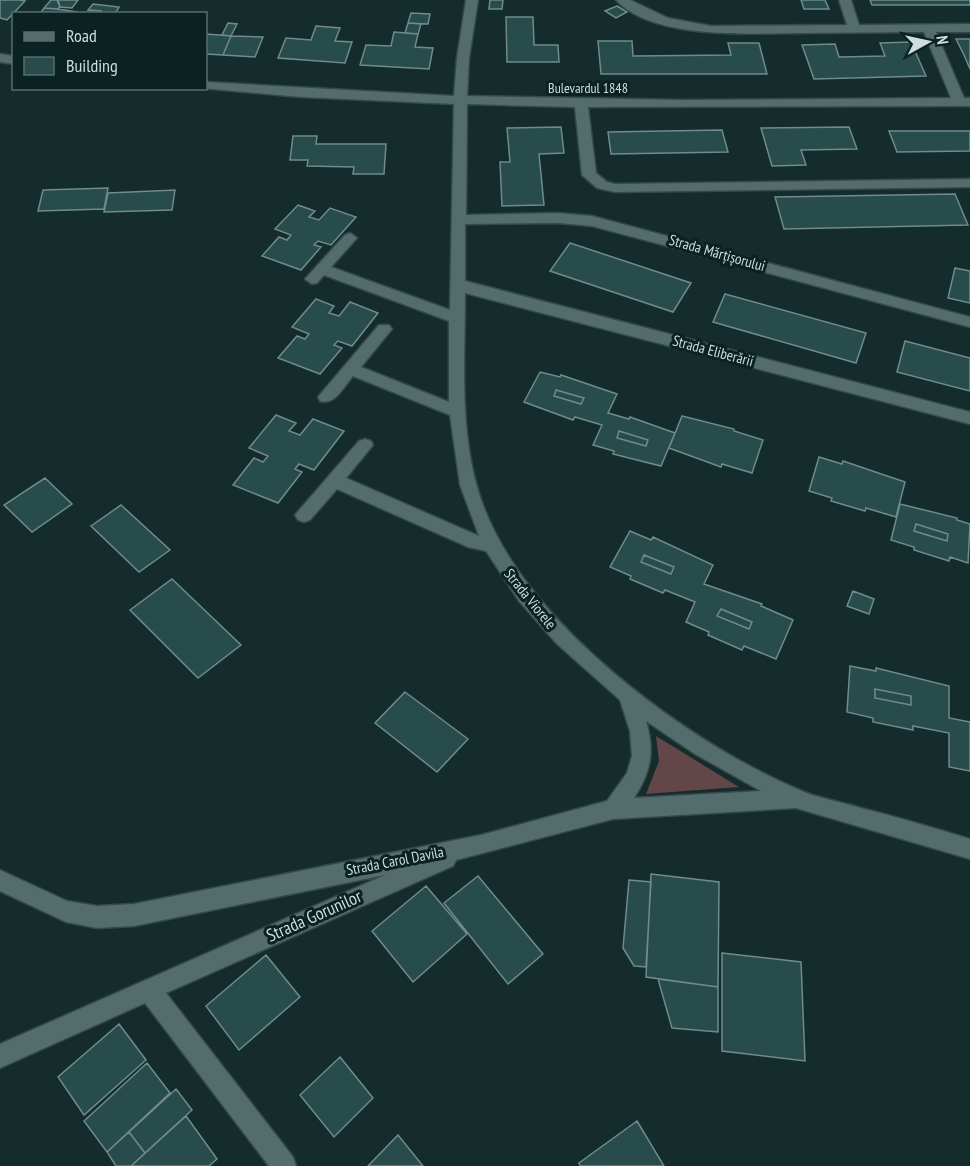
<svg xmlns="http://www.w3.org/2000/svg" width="970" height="1166" font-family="'PT Sans Narrow',sans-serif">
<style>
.green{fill:#634647}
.building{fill:#274c4b;stroke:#708b8a;stroke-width:1.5}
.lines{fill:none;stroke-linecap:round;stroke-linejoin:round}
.minor-casing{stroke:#364848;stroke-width:3}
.minor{fill:#536d6c;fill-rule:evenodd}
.labels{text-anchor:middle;stroke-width:6;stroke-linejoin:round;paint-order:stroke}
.far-street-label{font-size:14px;fill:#cedcdc;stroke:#0a2222}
.street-label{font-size:15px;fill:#cedcdc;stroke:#0a2222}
.near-street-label{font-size:18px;fill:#cedcdc;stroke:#0a2222}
</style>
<rect width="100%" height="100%" fill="#142c2b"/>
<path class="green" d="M656 736 739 787 646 794 659 761Z"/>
<path class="building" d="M0 0H20L25 1 7 20 0 18Z
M51 0H58L60 7 57 9 44 8Z
M57 0H78L72 8 60 7Z
M490 0H503L502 9H489Z
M801 0H825L829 9H804Z
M801 0H825L829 9H804Z
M870 0H970V5H872Z
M93 4 119 7 115 14H99L101 11 88 10Z
M617 6 627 12 616 18 605 11Z
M44 8 57 9 78 12 40 14Z
M411 13 430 14 428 24 408 23Z
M506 17H533L534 45H558L559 62H507Z
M228 23 237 24 231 36 222 35Z
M408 23 421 24 418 34 405 33Z
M316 26 340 28 335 41 352 42 345 63 278 58 286 38 311 40Z
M394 32 418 34 415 47 433 48 429 69 360 65 366 45 391 46Z
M206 34 231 36 223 55 206 54Z
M231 36 263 37 255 57 223 55Z
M956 39H970V69L964 55Z
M598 41H632L633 56 731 55 728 43H759L767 74H601Z
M911 42 926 76 814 79 802 45 835 44 839 57 885 56 880 43Z
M561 127 564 153 539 154 544 205 502 206 500 162H510L507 128Z
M849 127 857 149 801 150 806 165 772 166 761 128Z
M722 130 728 152 611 154 608 132Z
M889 131H970V151L897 152Z
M293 136H317L316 144H386L384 174H353L354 167 307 166 308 160H290Z
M108 188 104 209 38 211 43 190Z
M175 190 172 210 104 212 108 193Z
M955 194 968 225 784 229 775 197Z
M298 205 315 211 309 217 319 220 330 208 356 217 331 245 318 241 314 245 321 247 301 270 262 256 279 237 287 240 291 235 275 229Z
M570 243 691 283 673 312 550 271Z
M955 268 970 271V303L948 298Z
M725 294 866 333 856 363 713 322Z
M316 299 334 306 329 313 339 316 350 302 378 313 352 346 338 341 334 345 342 348 320 374 278 358 297 336 305 339 309 334 292 327Z
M905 341 970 358V391L897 372Z
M540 372 560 377 561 375 617 394 608 413 629 419 630 417 675 433 661 466 613 454 614 451 593 445 602 425 575 417 573 420 524 402Z
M556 390 584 398 581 404 554 396Z
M276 415 296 423 289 431 300 435 313 419 344 431 314 470 299 464 295 469 302 472 278 503 233 485 254 458 263 462 268 456 249 448Z
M682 416 734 429V431L763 440 752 473 722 464 721 467 669 448Z
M619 431 648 440 646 446 617 438Z
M819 457 842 464 843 461 905 482 896 517 866 508 865 511 831 501 832 498 809 491Z
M45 478 72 504 32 532 4 505Z
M900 504 957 518V520L970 524 968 563 950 557 949 561 914 550V547L891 540Z
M121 505 170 550 139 572 91 526Z
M916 524 948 534 947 541 914 531Z
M630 531 651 540 653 537 713 565 704 584 762 604 761 606 793 620 776 659 744 646 742 650 708 635 709 632 686 622 695 602 665 590 663 593 630 579 631 576 610 567Z
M644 555 674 567 671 574 641 562Z
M172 579 241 645 198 678 130 610Z
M853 591 874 599 869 614 847 606Z
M721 609 752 622 749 629 717 616Z
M850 666 876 671V668L949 686V718L970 722V771L949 767V733L913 726V730L873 722V718L847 712Z
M875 689 911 696V705L875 698Z
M405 692 468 739 437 772 375 723Z
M651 874 719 882 718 987 646 977Z
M478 876 543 954 508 984 444 903Z
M629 880 651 882 646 967 634 966 623 948Z
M426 886 467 934 413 982 372 931Z
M722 953 801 962 805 1061 722 1051Z
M266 955 300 997 239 1050 206 1006Z
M658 979 718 987V1032L672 1028Z
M119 1024 146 1060 84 1115 58 1077Z
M340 1057 373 1098 334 1137 300 1095Z
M147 1063 170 1093 107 1152 84 1121Z
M176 1089 192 1110 145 1153 129 1132Z
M186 1116 217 1159 209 1166H131Z
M637 1121 664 1166H580L579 1163Z
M129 1132 145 1153 131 1166H116L107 1152Z
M398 1135 423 1166H368Z"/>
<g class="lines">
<g class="minor-casing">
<path id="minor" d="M466 0H478L469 58 467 96 683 100 951 98 924 32C884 32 845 33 805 33 754 33 654 41 616 0H630L668 18 711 26 847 25 839 0H851L859 25 970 24V32H936L964 98H970V106L588 107 596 173 607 182 615 184 970 179V187L615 192 597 188 582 175 575 107 467 104 466 215 558 213 592 216 970 317V327L592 226 558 223 465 224V281L970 412V424L465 293C465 362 458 438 483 505 527 625 689 744 804 792 822 799 842 802 861 808 897 817 934 828 970 839V859L796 808 613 819 456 860 453 866 166 993 293 1157 296 1166H269L145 1003 0 1068V1044L385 875 134 926 97 928 66 922 0 891V870L67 901 97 906 134 904 481 835 607 801 627 773 632 756 630 731 620 700 557 644 519 601 486 551 468 547 337 489 310 520 304 522 298 520 295 515 359 441 365 439 371 441 373 445 346 478 479 536 460 485 450 415 353 376C344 386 335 406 320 401L318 397 379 325H389L392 329 361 367 449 402V321L324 275 317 283 312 284 305 279 345 235 350 233 357 238 331 267 450 310 454 104 301 97 201 88H206V82L454 96 457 58ZM646 721 695 754 761 791 634 798C651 772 655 751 646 721Z
M0 54 14 56V64L0 62Z"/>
</g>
<use href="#minor" class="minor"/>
</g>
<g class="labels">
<g class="far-street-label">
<text x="588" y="93">Bulevardul 1848</text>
</g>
<g class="street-label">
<text transform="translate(717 253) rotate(16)" y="5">Strada Mărțișorului</text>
<text transform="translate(713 351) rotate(15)" y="5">Strada Eliberării</text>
<text transform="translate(530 599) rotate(51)" y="5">Strada Viorele</text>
<text transform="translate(395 861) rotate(-11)" y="5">Strada Carol Davila</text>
</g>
<g class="near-street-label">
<text transform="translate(314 916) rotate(-24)" y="6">Strada Gorunilor</text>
</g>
</g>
<rect x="12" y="12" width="195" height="78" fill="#0a2222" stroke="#586c6c" stroke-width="1.5"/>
<rect x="24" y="32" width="30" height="9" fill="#536d6c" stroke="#586c6c" stroke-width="1.5"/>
<text x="66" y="42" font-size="18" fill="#cedcdc">Road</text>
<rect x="24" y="57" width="30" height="18" fill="#274c4b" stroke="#586c6c" stroke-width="1.5"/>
<text x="66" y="72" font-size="18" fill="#cedcdc">Building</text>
<g transform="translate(928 42) rotate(82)" stroke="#0a2222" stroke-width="4.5" paint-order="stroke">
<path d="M0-4.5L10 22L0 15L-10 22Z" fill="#cedcdc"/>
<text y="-9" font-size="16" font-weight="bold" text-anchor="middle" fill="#cedcdc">N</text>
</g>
</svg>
